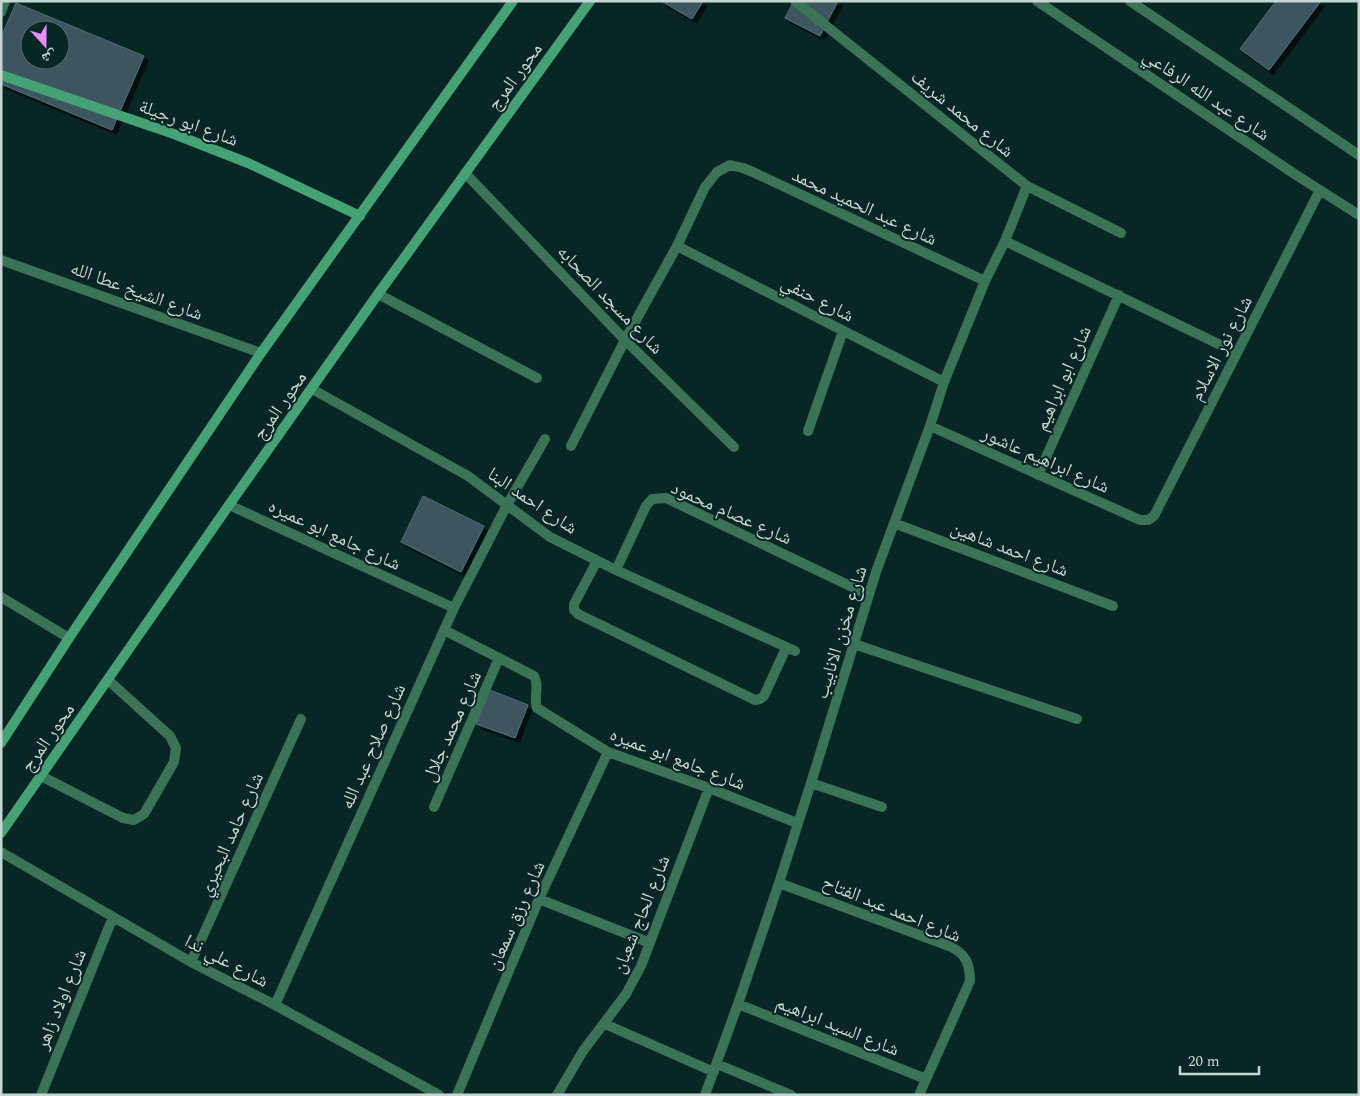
<svg xmlns="http://www.w3.org/2000/svg" width="1360" height="1096" font-family="Spectral,'Noto Naskh Arabic',serif">
<style>
.building{fill:#3a575e;stroke:#526f76;fill-rule:evenodd;filter:url(#shadow)}
.lines{fill:none;stroke-linecap:round;stroke-linejoin:round}
.lane{stroke:#3b7357;stroke-width:10}
.street{stroke:#3b7357;stroke-width:10}
.secondary{stroke:#44a275;stroke-width:10}
.labels{text-anchor:middle;stroke-width:4;stroke-linejoin:round;paint-order:stroke}
.street-label{font-size:19px;fill:#c6d6d4;stroke:#082623}
</style>
<defs>
<filter id="shadow"><feDropShadow dx="4.5" dy="4.5" stdDeviation="0" flood-color="#0009"/></filter>
</defs>
<rect width="100%" height="100%" fill="#082623"/>
<path class="building" d="M661 1H703L692 19Z
M794 1H838L820 36 785 18Z
M1276 1H1321L1269 70 1240 49Z
M16 3 144 56 112 130 1 84V37ZM30 30H60V60H30Z
M423 496 484 526 461 572 401 542Z
M490 690 528 705 515 738 476 724Z"/>
<g class="lines">
<path class="lane" d="M41 776 123 818 134 820 144 814 174 762 176 748 170 736 108 680"/>
<path class="street" d="M795 1 1027 186 1121 233
M1037 1 1293 173 1359 215
M1130 1 1359 155
M1 12 5 1
M465 173 625 340 734 447
M1005 241 1237 353
M677 246 944 382
M1 260 261 353
M378 294 537 378
M312 389 468 476 550 537 616 570 795 651
M930 426 1140 520H1148L1154 516 1320 190
M808 431 843 331
M571 446 625 340 677 246 705 187 717 172 730 165 743 168 753 172 985 281
M1038 475 1119 295
M229 505 454 608
M894 523 1113 606
M597 561 574 604V610L578 614 755 700 760 699 764 696 786 648
M616 570 646 506 652 499 666 498 869 595
M1 597 69 638
M444 630 534 676C540 686 533 697 537 708L608 752 709 788 797 823
M854 644 1077 719
M811 783 882 807
M434 807 499 658
M1 852 191 962 275 1005 439 1095
M779 883 949 946C965 953 970 963 970 981L919 1095
M539 899 650 943
M191 962 301 719
M738 1004 926 1079
M275 1005 454 608 507 505 545 439
M605 1024 714 1072
M717 1064 791 1095
M41 1095 113 917
M457 1095 539 899 608 752
M557 1095 583 1051 626 994 641 966 709 788
M705 1095 738 1004 779 883 811 783 876 572 930 426 944 382 985 281 1005 241 1027 186"/>
<path class="secondary" d="M1 75 174 134 248 163 360 216
M1 743 69 638 261 353 513 1
M1 833 229 505 378 294 590 1"/>
</g>
<g class="labels">
<g class="street-label">
<text transform="translate(514 76) rotate(-54)" y="7">محور المرج</text>
<text transform="translate(1207 94) rotate(34)" y="7">شارع عبد الله الرفاعي</text>
<text transform="translate(963 113) rotate(39)" y="7">شارع محمد شريف</text>
<text transform="translate(189 122) rotate(20)" y="7">شارع ابو رجيلة</text>
<text transform="translate(865 206) rotate(25)" y="7">شارع عبد الحميد محمد</text>
<text transform="translate(137 290) rotate(20)" y="7">شارع الشيخ عطا الله</text>
<text transform="translate(818 298) rotate(27)" y="7">شارع حنفي</text>
<text transform="translate(611 299) rotate(46)" y="7">شارع مسجد الصحابه</text>
<text transform="translate(1220 348) rotate(-63)" y="7">شارع نور الاسلام</text>
<text transform="translate(1062 378) rotate(-66)" y="7">شارع ابو ابراهيم</text>
<text transform="translate(279 405) rotate(-55)" y="7">محور المرج</text>
<text transform="translate(1046 459) rotate(24)" y="7">شارع ابراهيم عاشور</text>
<text transform="translate(533 500) rotate(34)" y="7">شارع احمد البنا</text>
<text transform="translate(732 512) rotate(24)" y="7">شارع عصام محمود</text>
<text transform="translate(335 534) rotate(25)" y="7">شارع جامع ابو عميره</text>
<text transform="translate(1010 548) rotate(21)" y="7">شارع احمد شاهين</text>
<text transform="translate(840 632) rotate(-73)" y="7">شارع مخزن الانابيب</text>
<text transform="translate(451 726) rotate(-66)" y="7">شارع محمد جلال</text>
<text transform="translate(47 737) rotate(-55)" y="7">محور المرج</text>
<text transform="translate(372 746) rotate(-66)" y="7">شارع صلاح عبد الله</text>
<text transform="translate(678 758) rotate(21)" y="7">شارع جامع ابو عميره</text>
<text transform="translate(230 834) rotate(-66)" y="7">شارع حامد البحيري</text>
<text transform="translate(892 908) rotate(22)" y="7">شارع احمد عبد الفتاح</text>
<text transform="translate(640 914) rotate(-68)" y="7">شارع الحاج شعبان</text>
<text transform="translate(515 915) rotate(-66)" y="7">شارع رزق سمعان</text>
<text transform="translate(227 960) rotate(28)" y="7">شارع علي ندا</text>
<text transform="translate(60 999) rotate(-68)" y="7">شارع اولاد زاهر</text>
<text transform="translate(838 1025) rotate(22)" y="7">شارع السيد ابراهيم</text>
</g>
</g>
<rect width="1360" height="1096" fill="none" stroke="#c6d6d4" stroke-width="5"/>
<g transform="translate(45 45) rotate(159)"><circle r="24" fill="#082623" stroke="#546c6a"/>
<path d="M0-4L9 19L0 12L-9 19Z" fill="#e98dfd"/>
<text y="-8" font-size="14" font-weight="bold" text-anchor="middle" fill="#c6d6d4">ش</text>
</g>
<path d="M1180 1066v8h79v-8" fill="none" stroke="#c6d6d4" stroke-width="2.5"/>
<text x="1188" y="1066" font-size="15" fill="#c6d6d4" stroke="#082623" stroke-width="4" paint-order="stroke">20 m</text>
</svg>
